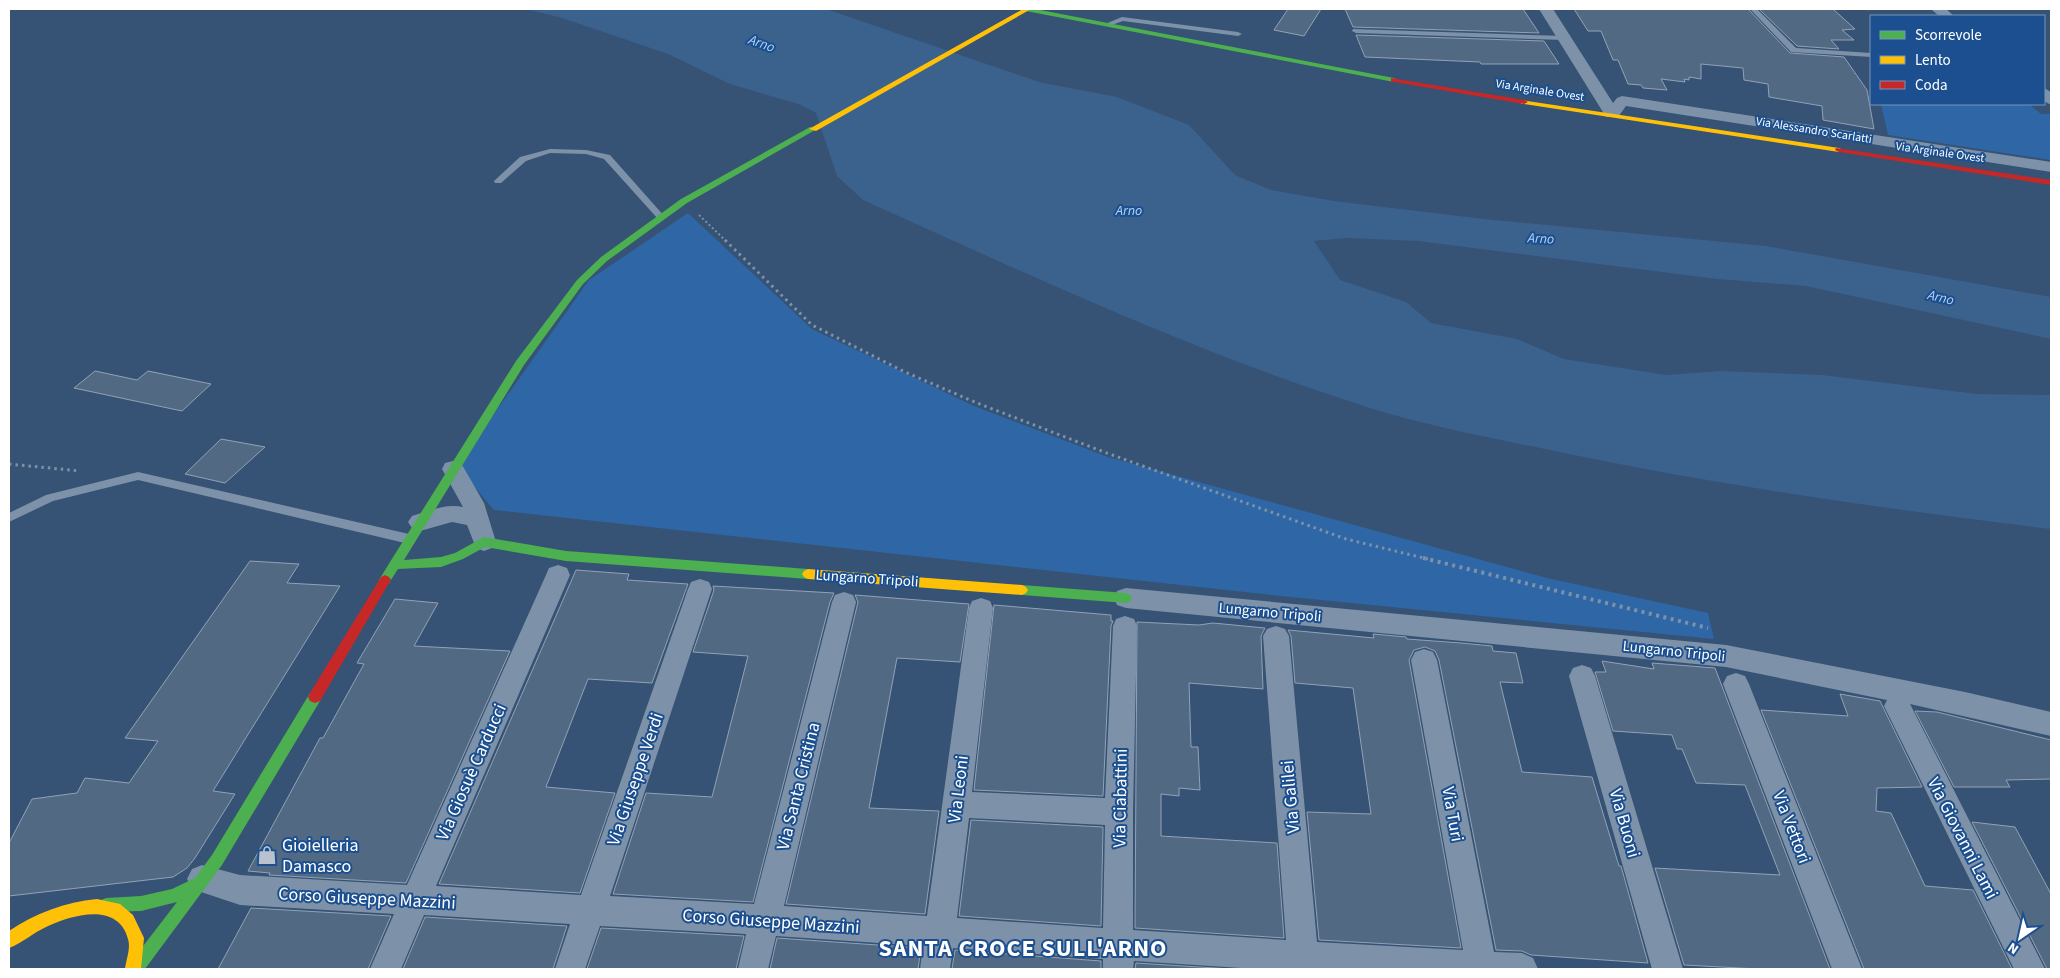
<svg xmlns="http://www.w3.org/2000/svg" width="2060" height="978" font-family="'Source Sans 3',sans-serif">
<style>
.green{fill:#2f66a5}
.water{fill:#3b618d}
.building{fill:#526984;stroke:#92a2b6}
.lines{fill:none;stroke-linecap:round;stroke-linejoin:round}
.path-far2{stroke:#7d92a8;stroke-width:2;stroke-dasharray:2 2.5;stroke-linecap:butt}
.path-far1{stroke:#7d92a8;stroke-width:3;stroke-dasharray:2.5 4;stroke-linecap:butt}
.path{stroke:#7d92a8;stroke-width:4;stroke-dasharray:3 4.5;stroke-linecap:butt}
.lane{fill:#7d92a8;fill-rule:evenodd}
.street{fill:#7d92a8;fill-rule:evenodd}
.fast{fill:#4caf50;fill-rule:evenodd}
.slow{fill:#ffc107;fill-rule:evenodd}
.jam{fill:#c62828;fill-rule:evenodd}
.labels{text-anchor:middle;stroke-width:4;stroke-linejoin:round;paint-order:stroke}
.far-street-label{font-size:12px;fill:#fff;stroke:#1b4f8f}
.far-water-label{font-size:14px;font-style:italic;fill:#b5d3f5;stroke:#1b4f8f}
.street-label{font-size:15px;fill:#fff;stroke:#1b4f8f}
.near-street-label{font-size:18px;fill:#fff;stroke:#1b4f8f}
.near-poi-label{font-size:18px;fill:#fff;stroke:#1b4f8f;text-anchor:start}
.near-district-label{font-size:24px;font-weight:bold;letter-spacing:1px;fill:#fff;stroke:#1b4f8f}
</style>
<rect width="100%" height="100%" fill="#365274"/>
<path class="green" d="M1881 104H2029L2041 114H2051V160L1888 135Z
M688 213 812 329 974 406 1108 457 1547 578 1708 613 1714 639 1280 596 494 510 457 466 589 280Z"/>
<path class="water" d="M526 9H826L1039 82 1117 97 1189 125 1235 175 1271 190 1334 201 1484 219 1766 246 2051 297V339L1806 286 1717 279 1418 241 1346 238 1314 241 1340 280 1406 302 1431 323 1517 339 1564 359 1666 375 1720 371 1822 375 1977 394 2051 395V529C1886 509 1721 486 1559 452 1497 439 1431 427 1370 408 1196 353 1029 275 863 200L837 176 816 113 801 105 730 84 668 54 562 18Z"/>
<path class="building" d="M1288 9H1321L1304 36 1274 30Z
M1345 9H1523L1539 33 1353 27Z
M1574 9H1748L1790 53 1844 57 1867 90 1874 129 1823 120 1822 106 1769 97 1768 84 1744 80 1743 68 1701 64V79L1689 77V80L1684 79 1685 82 1661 79 1667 90 1643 88 1641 85 1628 84 1618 60H1613L1601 31H1588Z
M1759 9H1833L1855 29 1842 30 1854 40H1831L1839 49 1797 46Z
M1356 35 1544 41 1559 64H1481L1480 62 1365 57Z
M95 371 137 380 148 371 211 384 182 411 74 388Z
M221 439 265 447 225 483 185 474Z
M250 561 299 564 287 583 340 586 213 791 235 794 195 858 187 868 173 877 9 896V843L32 799 77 793 85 778 129 783 158 741 125 738Z
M576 570 629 574 627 580 688 584 652 683 588 679 546 787 615 793 580 893 439 884Z
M713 586 834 593 830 602 753 902 613 894 646 793 712 797 748 656 693 652 714 590Z
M855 595 969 604 960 662 897 658 869 808 939 811 925 914 786 904 858 602Z
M395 599 438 603 414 646 510 651 406 883 269 875 270 873 248 871 320 738H323L364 664 357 663Z
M994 605 1111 615V621H1113L1111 626 1103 796 974 790Z
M1137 622 1199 625 1213 623 1265 628 1261 636 1263 689 1189 683 1191 747H1198L1200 790 1179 788V796L1161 794V836L1277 843 1284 938 1135 928Z
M1288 630 1374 638 1373 634 1406 637 1407 639 1461 643 1492 646 1493 651 1516 653 1523 683 1500 682 1522 772 1592 777 1619 866H1621L1648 963 1531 955 1522 951 1496 950 1439 660 1435 651 1425 647 1414 650 1409 660 1461 948 1319 940 1307 812 1371 814 1353 688 1295 683 1291 636Z
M1602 661 1654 669 1652 663 1715 668 1830 969H1758L1684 965 1655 868 1780 875 1745 785 1696 783 1682 749H1677L1672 735 1613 731 1595 672H1606Z
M1840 694 1880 701 1922 787 1877 788 1876 811 1891 813 1925 886 1973 890 2012 969H1864L1761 710 1848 716Z
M1915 711 1937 712 2051 740V779L2006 780 2010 787H1954Z
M971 820 1103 827 1101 926 959 916Z
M1972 822 2015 827 2051 894V969H2047Z
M251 908 391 916 368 969H218Z
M425 917 567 926 553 969H403Z
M601 928 744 936 736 969H587Z
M777 938 921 948 918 969H770Z
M955 950 1101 961V969H952Z
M1136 963 1231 969H1135Z"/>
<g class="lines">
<path class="path-far2" d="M699 215 726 241"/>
<path class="path-far1" d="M725 240 812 325 905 372 977 403 1104 452 1346 539 1428 559
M9 464 80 471"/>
<path class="path" d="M1423 558 1708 628"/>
<path class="lane" d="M1750 9H1757L1796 48 1871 53V57L1791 52Z
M1122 17 1238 32 1242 34 1238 36 1123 21 1109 26 1105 24Z
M1353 29 1564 36 1568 38 1564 40 1356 33 1352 31Z
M550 149 586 150 610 155 665 217 661 220 658 219 604 159 586 154 550 153 526 161 501 183H495L494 181 520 157Z
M138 472 409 534 413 536 415 539 413 542 409 544 138 480 53 501 9 522V513L46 495Z"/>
<path class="street" d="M1539 9H1553L1613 103 1617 98 1622 96 2051 162V172L1626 106 1618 117H1606Z
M1931 9H1946L1954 16H1939Z
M2044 88 2051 92V105L2044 101Z
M453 461 461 463 484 503 496 542 492 548 484 551 476 548 467 525 452 522 420 531 412 528 408 522 412 516C428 511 446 503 463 507L442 469 445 463Z
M558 565 567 568 570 575 436 886 581 895 688 589 691 582 700 579 709 582 712 589 610 896 754 904 832 602 835 595 844 592 853 595 856 602 784 906 927 916 969 608 972 601 981 598 990 601 993 608 972 792 1105 798 1113 626 1116 619 1125 616 1134 619 1137 626 1133 812V930L1286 940 1263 636 1267 629 1276 626 1285 629 1289 636 1317 942 1463 950 1411 660 1415 652 1424 649 1433 652 1437 660 1494 952 1522 953 1533 958 1538 969H1256L1134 961 1133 969H1103V959L953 948 950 969H920L923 946 776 936 768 969H738L746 934 600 926 585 969H555L570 924 424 915 401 969H370L394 914 240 905 192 889 187 879 192 869 202 865 240 875 407 885 546 575 549 568ZM969 818 1105 825 1103 928 957 918Z
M1126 588 1726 645 1965 692 2051 712V736L1910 704 2045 969H2014L1884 706 1887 700 1726 667 1126 608 1117 605 1114 598 1117 591Z
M1582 665 1591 668 1595 676 1683 969H1652L1569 676 1573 668Z
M1736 673 1745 676 1749 684 1862 969H1832L1723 684 1727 676Z"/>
<path class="fast" d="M1023 9H1035L1394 78 1398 80 1394 82 1026 11Z
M810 127 817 129 687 203 607 261 583 284 524 365 404 560 441 557 455 553 484 537 566 551 808 569 812 571 814 574 812 577 808 579 566 561 485 547 463 559 441 567 398 569 389 583 385 585 381 583 379 580 390 562 516 361 577 280 601 257 681 199Z
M1022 585 1126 593 1130 595 1132 598 1130 601 1126 603 1022 595 1018 593 1016 590 1018 587Z
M315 691 320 693 322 697 320 701 222 865 145 969H128L130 963 177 902 141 911 106 912 101 910 98 905 101 900 106 898 141 896 172 889 195 878 212 855 310 693Z"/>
<path class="slow" d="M1023 9H1031L816 131 809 129Z
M1521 100 1839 148 1843 150 1839 152 1524 104H1521Z
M808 569 1022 585 1026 587 1028 590 1026 593 1022 595 808 579 804 577 802 574 804 571Z
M97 899 120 904 133 915 144 938 141 969H125C126 960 131 948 128 939 118 901 71 915 46 927 33 933 22 943 9 948V931C36 913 65 902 97 899Z"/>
<path class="jam" d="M1391 78 1524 100 1528 102 1524 104 1394 82H1391Z
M1836 148 2051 180V185L1839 152 1835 150Z
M385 575 389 577 391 580 389 583 320 701 315 703 310 701 308 697 310 693 381 577Z"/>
</g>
<defs>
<g id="shop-bare" transform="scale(1.5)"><path d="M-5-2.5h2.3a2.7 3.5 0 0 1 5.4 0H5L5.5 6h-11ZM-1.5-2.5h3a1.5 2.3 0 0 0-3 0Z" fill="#b9c2ce" stroke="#1b4f8f" stroke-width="2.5" paint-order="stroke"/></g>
</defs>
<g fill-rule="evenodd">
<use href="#shop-bare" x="267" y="855"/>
</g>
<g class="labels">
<g class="far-street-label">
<text transform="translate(1540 90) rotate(9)" y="4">Via Arginale Ovest</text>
<text transform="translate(1814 130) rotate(9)" y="4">Via Alessandro Scarlatti</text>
<text transform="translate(1940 152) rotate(8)" y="4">Via Arginale Ovest</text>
</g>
<g class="far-water-label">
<text transform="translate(762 43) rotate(20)" y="5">Arno</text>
<text x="1129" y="215">Arno</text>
<text transform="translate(1541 238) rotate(3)" y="5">Arno</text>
<text transform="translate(1941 297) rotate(13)" y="5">Arno</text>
</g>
<g class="street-label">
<text transform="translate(867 578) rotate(4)" y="5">Lungarno Tripoli</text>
<text transform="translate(1270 612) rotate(5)" y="5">Lungarno Tripoli</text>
<text transform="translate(1674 651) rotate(6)" y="5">Lungarno Tripoli</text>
</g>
<g class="near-street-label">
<text transform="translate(471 772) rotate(-66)" y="6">Via Giosuè Carducci</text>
<text transform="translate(635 779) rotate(-71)" y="6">Via Giuseppe Verdi</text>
<text transform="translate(798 786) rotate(-76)" y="6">Via Santa Cristina</text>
<text transform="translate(958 789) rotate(-83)" y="6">Via Leoni</text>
<text transform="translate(1290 797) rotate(-95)" y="6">Via Galilei</text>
<text transform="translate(1120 798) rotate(-89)" y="6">Via Ciabattini</text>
<text transform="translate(1453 814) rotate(80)" y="6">Via Turi</text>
<text transform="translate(1625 823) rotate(74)" y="6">Via Buoni</text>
<text transform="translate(1792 827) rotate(69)" y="6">Via Vettori</text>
<text transform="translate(1963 838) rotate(63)" y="6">Via Giovanni Lami</text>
<text transform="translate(367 898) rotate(3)" y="6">Corso Giuseppe Mazzini</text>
<text transform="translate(771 921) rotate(4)" y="6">Corso Giuseppe Mazzini</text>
</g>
<g class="near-poi-label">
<text x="282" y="851">Gioielleria<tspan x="282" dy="21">Damasco</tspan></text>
</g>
<g class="near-district-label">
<text x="1023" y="956">SANTA CROCE SULL'ARNO</text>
</g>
</g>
<rect width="2060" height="978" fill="none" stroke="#ffffff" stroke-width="20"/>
<rect x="1870" y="15" width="175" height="90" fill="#1b4f8f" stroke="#7695bc"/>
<rect x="1880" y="31" width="25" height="8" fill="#4caf50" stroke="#7695bc"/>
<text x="1915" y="40" font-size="15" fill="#ffffff">Scorrevole</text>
<rect x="1880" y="56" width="25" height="8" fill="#ffc107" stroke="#7695bc"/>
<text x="1915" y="65" font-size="15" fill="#ffffff">Lento</text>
<rect x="1880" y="81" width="25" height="8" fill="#c62828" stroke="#7695bc"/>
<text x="1915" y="90" font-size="15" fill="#ffffff">Coda</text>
<g transform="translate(2020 938) rotate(214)" stroke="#1b4f8f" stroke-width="4" paint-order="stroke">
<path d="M0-4L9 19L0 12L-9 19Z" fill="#ffffff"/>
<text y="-8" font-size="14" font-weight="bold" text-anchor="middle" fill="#ffffff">N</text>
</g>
</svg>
